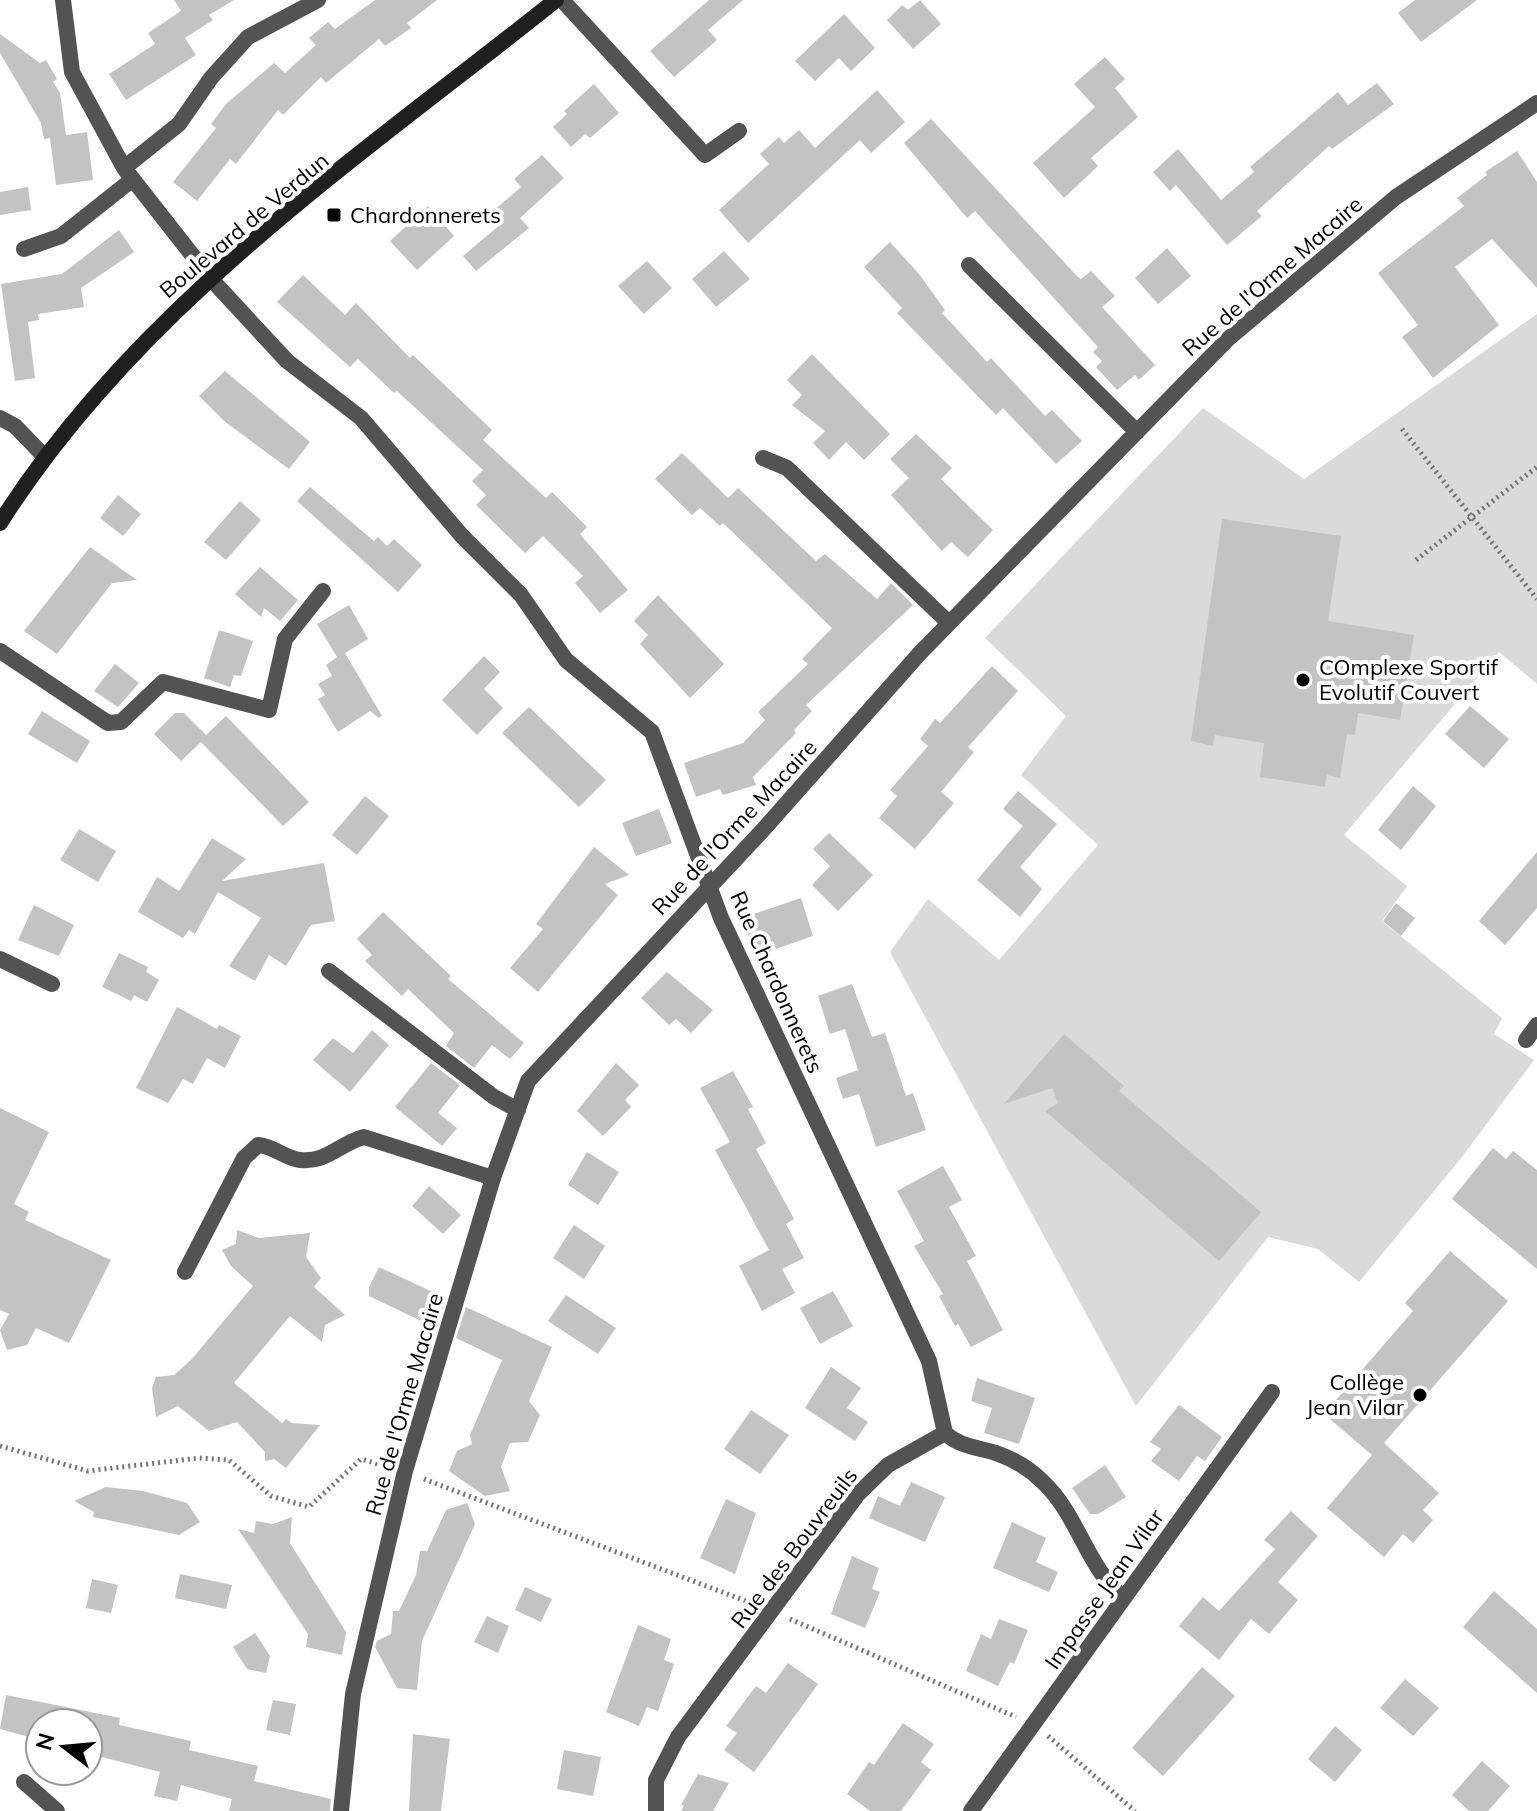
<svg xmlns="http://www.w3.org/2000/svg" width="1537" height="1811" font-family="Mulish,sans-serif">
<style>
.green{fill:#dadada}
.building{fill:#c3c3c3}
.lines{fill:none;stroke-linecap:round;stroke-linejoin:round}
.path{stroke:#757575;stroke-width:5;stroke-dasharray:2 4;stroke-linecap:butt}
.service{stroke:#535353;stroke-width:16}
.minor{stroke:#535353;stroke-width:16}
.secondary{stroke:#202020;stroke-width:16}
.poi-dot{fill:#000;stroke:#fff;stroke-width:3}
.labels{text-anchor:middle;stroke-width:8;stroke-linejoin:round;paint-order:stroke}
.poi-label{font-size:22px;fill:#000;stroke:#fff;text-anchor:start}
.street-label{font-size:22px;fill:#000;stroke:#fff}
</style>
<rect width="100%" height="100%" fill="#fff"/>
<path class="green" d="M1537 314V684L1499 652 1344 835 1407 886 1382 921 1502 1018 1494 1034 1534 1060 1462 1157 1359 1282 1318 1249 1268 1237 1136 1406 890 952 928 899 999 960 1098 845 1021 775 1066 716 985 638 1203 408 1304 479Z"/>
<path class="building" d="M174 0H234L209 15 213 20 185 38 196 55 126 100 109 74 155 44 148 33 181 11Z
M375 0H437L407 23 411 28 385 46 379 39 326 83 321 77 283 115 278 110 236 164 230 159 197 201 173 182 216 128 211 124 226 104 274 63 285 73 316 45 309 38 328 22 335 29Z
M709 0H743L708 30 717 40 674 77 650 51Z
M920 0 941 24 913 49 887 20 902 5 908 10Z
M1415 0H1477L1421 42 1398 13Z
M844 14 875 48 851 71 839 58 815 81 795 61Z
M0 34 40 63 46 60 57 79 53 82 60 93 66 135 87 132 93 180 56 185 50 138 44 139 41 123 0 53Z
M1105 57 1125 79 1115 88 1138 117 1091 158 1098 166 1064 198 1033 163 1095 107 1074 84Z
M1377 83 1394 104 1332 149 1329 146 1257 211 1262 216 1227 245 1176 185 1170 191 1153 172 1178 149 1221 200 1254 172 1250 167 1338 92 1348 105Z
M594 84 619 113 590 138 585 134 571 147 553 127 567 114 564 111Z
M877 90 905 122 871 153 860 140 748 243 719 210 769 164 760 154 779 137 784 143 799 130 815 148Z
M931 119 1077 276 1081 279 1091 271 1115 296 1102 307 1155 365 1139 380 1135 375 1117 390 1096 367 1102 361 1093 352 1098 347 975 211 967 218 904 143Z
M1517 151 1537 182V288L1492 239 1455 267 1499 325 1433 378 1402 337 1418 325 1378 273 1464 206 1457 198 1487 175 1485 172Z
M542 155 564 178 520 218 529 228 476 271 463 256 501 224 491 213 521 187 514 179Z
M28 187 31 210 0 215V192Z
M428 206 454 236 417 270 390 241Z
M119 230 134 252 81 288 84 307 38 314 39 320 28 322 35 378 15 381 1 284 62 274Z
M890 242 919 274 945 310 942 313 987 362 991 358 1045 416 1052 410 1082 441 1056 464 1003 408 996 415 897 313 902 308 864 267Z
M1167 248 1191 276 1158 304 1135 278Z
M724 251 750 279 716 307 692 279Z
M647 261 672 288 644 314 618 286Z
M303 275 345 315 356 303 410 358 413 355 471 410 492 430 483 440 546 498 552 492 587 527 580 534 628 590 600 613 575 583 583 576 543 536 525 553 476 505 486 495 472 481 483 470 397 391 394 393 358 359 350 367 277 302Z
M812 354 890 434 864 460 846 442 829 460 813 443 825 431 792 405 802 395 787 380Z
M225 371 310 442 289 469 224 421 199 396Z
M916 434 952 468 941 479 993 530 968 557 951 542 942 551 891 495 909 478 890 459Z
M682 453 728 498 738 488 816 561 825 554 877 599 891 583 913 605 806 705 812 711 794 730 796 733 753 777 756 785 723 795 720 789 696 797 684 763 743 743 765 720 758 712 808 664 802 659 832 628 723 523 720 526 700 508 692 515 655 479Z
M310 487 374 541 378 537 387 546 394 539 422 565 398 592 297 501Z
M118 495 141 514 123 536 100 518Z
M240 501 261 520 226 560 204 542Z
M1222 519 1341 536 1328 621 1414 635 1400 720 1358 713 1355 735 1347 734 1340 778 1327 775 1325 787 1260 777 1264 743 1215 735 1213 746 1191 741Z
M90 547 137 580 112 583 57 654 24 631Z
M260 567 298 600 280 621 264 608 261 617 235 594Z
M658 595 724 664 690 698 640 644 648 635 634 621Z
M349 605 368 639 345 653 382 716 379 718 370 711 338 732 318 699 325 695 318 684 332 676 326 665 337 657 317 624Z
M219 630 253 641 241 676 234 675 230 687 204 678Z
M484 656 500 672 484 689 503 708 477 735 442 700Z
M115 664 139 683 118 707 94 691Z
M992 666 1018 691 968 747 974 752 941 792 954 803 915 849 879 818 897 796 890 790 928 746 920 739 935 719 940 723Z
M1470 706 1509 739 1484 768 1445 734Z
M529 707 606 780 579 807 502 733Z
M42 711 90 741 77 763 28 734Z
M175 713H184L206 735 226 716 309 802 283 826 201 742 181 761 154 734Z
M1413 786 1436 806 1401 850 1378 830Z
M1018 791 1057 824 1020 867 1042 889 1020 917 977 880 1023 826 1003 809Z
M365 796 389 816 357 855 332 835Z
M659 809 672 843 636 856 622 823Z
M79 829 116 851 98 882 60 860Z
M829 833 873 875 838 911 812 885 830 866 813 849Z
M212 838 246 859 222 881 324 863 335 921 311 925 286 966 269 955 255 981 229 966 261 918 218 892 195 934 189 930 183 938 138 912 157 877 179 891Z
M594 847 629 875 605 884 618 895 538 992 510 968 543 929 536 924Z
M1537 852V908L1505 945 1479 921Z
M801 898 813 936 776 949 773 941 753 948 742 918Z
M1396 903 1415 918 1401 936 1383 921Z
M34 905 74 925 59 956 18 940Z
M383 912 451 976 448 979 524 1043 510 1059 492 1045 474 1068 446 1046 454 1033 408 989 402 996 365 961 372 955 357 939Z
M119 953 148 967 146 972 159 980 147 1002 134 995 131 1001 102 987Z
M667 972 713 1010 691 1033 676 1019 669 1025 641 998Z
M852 984 872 1037 885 1033 906 1096 913 1093 926 1130 876 1147 859 1094 843 1099 836 1078 858 1070 845 1029 830 1034 818 996Z
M177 1007 217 1029 219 1025 241 1036 225 1068 207 1058 193 1084 183 1079 168 1103 136 1088Z
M372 1030 389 1045 350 1092 313 1060 333 1038 353 1053Z
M1064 1034 1124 1086 1119 1091 1261 1212 1219 1261 1045 1111 1058 1103 1052 1088 1004 1104Z
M431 1063 460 1085 438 1113 457 1128 442 1146 395 1107Z
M616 1063 639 1085 625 1100 631 1107 603 1136 577 1111Z
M733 1071 753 1107 748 1109 766 1143 756 1149 794 1219 786 1224 804 1258 782 1269 795 1293 762 1311 739 1266 769 1250 715 1150 730 1142 700 1088Z
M0 1108 49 1132 14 1204 29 1212 25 1220 111 1260 69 1343 36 1328 27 1345 7 1350 0 1330 9 1314 0 1310Z
M1493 1148 1506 1159 1513 1151 1537 1170V1269L1452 1199Z
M587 1152 619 1172 598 1205 568 1185Z
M943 1166 962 1200 949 1207 976 1256 967 1261 1003 1330 971 1347 958 1324 955 1326 939 1296 943 1294 914 1246 924 1241 897 1191Z
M429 1186 461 1215 443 1234 412 1206Z
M574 1225 605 1246 584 1279 553 1258Z
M237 1230 259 1238 310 1233 306 1257 321 1278 314 1287 345 1315 325 1325 322 1342 290 1316 234 1383 282 1423 286 1419 292 1423 320 1425 286 1468 274 1459 265 1461V1452L237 1422 209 1431 178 1406 156 1417 152 1388 156 1377 174 1375 191 1360 253 1286 231 1266 222 1250 236 1244Z
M1450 1251 1508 1301 1384 1443 1439 1493 1423 1510 1433 1520 1413 1543 1403 1534 1384 1557 1327 1508 1372 1455 1324 1414 1413 1311 1405 1303Z
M379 1267 446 1298 436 1328 369 1296V1287Z
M833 1291 853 1326 820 1344 800 1308Z
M566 1295 616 1328 598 1354 548 1321Z
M466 1307 552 1347 529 1401 540 1415 528 1442 510 1443 501 1467 510 1491 485 1496 449 1471 457 1451 472 1444 470 1435 502 1360 456 1338Z
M831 1367 861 1388 847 1408 868 1422 855 1441 805 1408Z
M977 1378 1035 1398 1019 1444 984 1433 992 1408 971 1401Z
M1179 1405 1222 1437 1205 1461 1197 1456 1179 1481 1151 1461 1161 1449 1150 1442Z
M751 1410 789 1435 760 1474 724 1449Z
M1105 1465 1126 1497 1098 1514H1090L1072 1488Z
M911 1482 945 1497 925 1542 869 1518 878 1496 900 1506Z
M106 1487 143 1491 187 1503 200 1522 179 1535 93 1517 94 1512 74 1501Z
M726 1499 756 1513 735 1574 700 1558Z
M467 1503 475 1524 422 1641 417 1690 397 1688 375 1647 377 1641 391 1634 393 1611H399L416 1575 420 1551H427L446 1510Z
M1291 1511 1318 1536 1278 1582 1298 1600 1269 1634 1251 1619 1219 1660 1179 1626 1203 1597 1219 1611 1275 1549 1264 1540Z
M292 1517 290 1543 346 1632 342 1655 306 1647 308 1634 238 1529 254 1533 256 1521 273 1524Z
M1012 1522 1046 1538 1036 1562 1058 1572 1049 1592 993 1568Z
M852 1556 879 1568 872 1589 880 1592 865 1628 831 1614Z
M180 1574 232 1585 226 1609 175 1598Z
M92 1579 118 1585 111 1613 86 1608Z
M525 1587 552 1599 541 1622 515 1610Z
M1494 1591 1537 1629V1693L1463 1627Z
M487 1616 509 1626 498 1653 474 1642Z
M999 1619 1028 1630 1014 1664 1010 1662 998 1686 966 1671 981 1634 991 1639Z
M638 1625 671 1639 664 1660 674 1664 658 1711 647 1707 639 1726 606 1712Z
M255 1633 270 1656 266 1673 247 1669 233 1647Z
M788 1663 818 1684 754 1772 724 1750 737 1733 726 1726 756 1686 766 1693Z
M1202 1667 1235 1696 1163 1776 1132 1748Z
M1405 1679 1439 1708 1413 1736 1380 1708Z
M6 1695 120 1718 119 1725 191 1741 189 1750 258 1766 254 1781 331 1799 330 1811H229L232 1799 181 1785 177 1801 154 1796 160 1772 94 1755 95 1750 88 1749V1723H40V1740L0 1729Z
M273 1700 296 1704 290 1735 266 1730Z
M903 1723 934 1744 921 1762 931 1770 901 1811H870L847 1794 869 1762 874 1765Z
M1335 1726 1362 1750 1335 1782 1308 1759Z
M413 1734 450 1739 441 1811H409Z
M564 1750 601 1757 593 1796 557 1789Z
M1482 1761 1510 1786 1488 1811H1469L1452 1795Z
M698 1774 729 1783 713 1811H681L684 1806 681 1805Z"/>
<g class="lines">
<path class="path" d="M1402 429 1537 599
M1416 560 1537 467
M0 1446 88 1471 199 1458 229 1460 271 1496 309 1507 361 1459 384 1466
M424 1479 751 1603
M790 1619 1016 1717
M1048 1736 1135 1811"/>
<path class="service" d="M0 651 108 723 121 722 163 682 269 710 285 639 323 591
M0 959 52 984
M185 1272 244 1158 258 1145C274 1146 284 1158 300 1160 327 1163 340 1143 364 1137L493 1178"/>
<path class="minor" d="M63 0 72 72 124 168 211 279 287 361 361 418 462 536 521 595 566 660 652 732 721 918 929 1361 945 1433C960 1447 977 1447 996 1453 1013 1459 1030 1469 1043 1482 1079 1516 1086 1567 1124 1598
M562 0 705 155 739 131
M124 168 179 124 211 78 248 37 318 0
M24 249 61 236 133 179
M969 265 1137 432
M0 418 15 426 44 456
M763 458 787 468 949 623
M329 971 494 1097 518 1110
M1526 1040 1537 1025
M24 1782 57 1811
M341 1811 353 1694 405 1471 493 1178 528 1081 762 831 920 653 1228 339 1396 197 1537 103
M656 1811V1780L678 1737 858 1494 888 1465 945 1433
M971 1811 1272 1392"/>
<path class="secondary" d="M0 523C137 306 358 158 556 0"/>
</g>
<g class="poi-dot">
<rect x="326" y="207" width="16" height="16" rx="4"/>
<circle cx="1303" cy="680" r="8"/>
<circle cx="1420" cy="1395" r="8"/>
</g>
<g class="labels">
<g class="poi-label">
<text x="350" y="223">Chardonnerets</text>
<text x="1319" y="675">COmplexe Sportif<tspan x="1319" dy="25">Evolutif Couvert</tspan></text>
<text x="1404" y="1390" text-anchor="end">Collège<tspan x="1404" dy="25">Jean Vilar</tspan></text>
</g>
<g class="street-label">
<text transform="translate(244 225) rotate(-40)" y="8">Boulevard de Verdun</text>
<text transform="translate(1272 276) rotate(-41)" y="8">Rue de l'Orme Macaire</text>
<text transform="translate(734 827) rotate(-47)" y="8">Rue de l'Orme Macaire</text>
<text transform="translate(777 982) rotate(66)" y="8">Rue Chardonnerets</text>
<text transform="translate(404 1404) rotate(-74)" y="8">Rue de l'Orme Macaire</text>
<text transform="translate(794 1548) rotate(-53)" y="8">Rue des Bouvreuils</text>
<text transform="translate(1104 1589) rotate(-55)" y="8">Impasse Jean Vilar</text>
</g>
</g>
<g transform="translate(64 1747) rotate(286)"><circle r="38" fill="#ffffff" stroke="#999999" stroke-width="2"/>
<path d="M0-6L14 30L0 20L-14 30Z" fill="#000000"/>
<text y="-12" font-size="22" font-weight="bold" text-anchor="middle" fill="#000000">N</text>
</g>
</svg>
